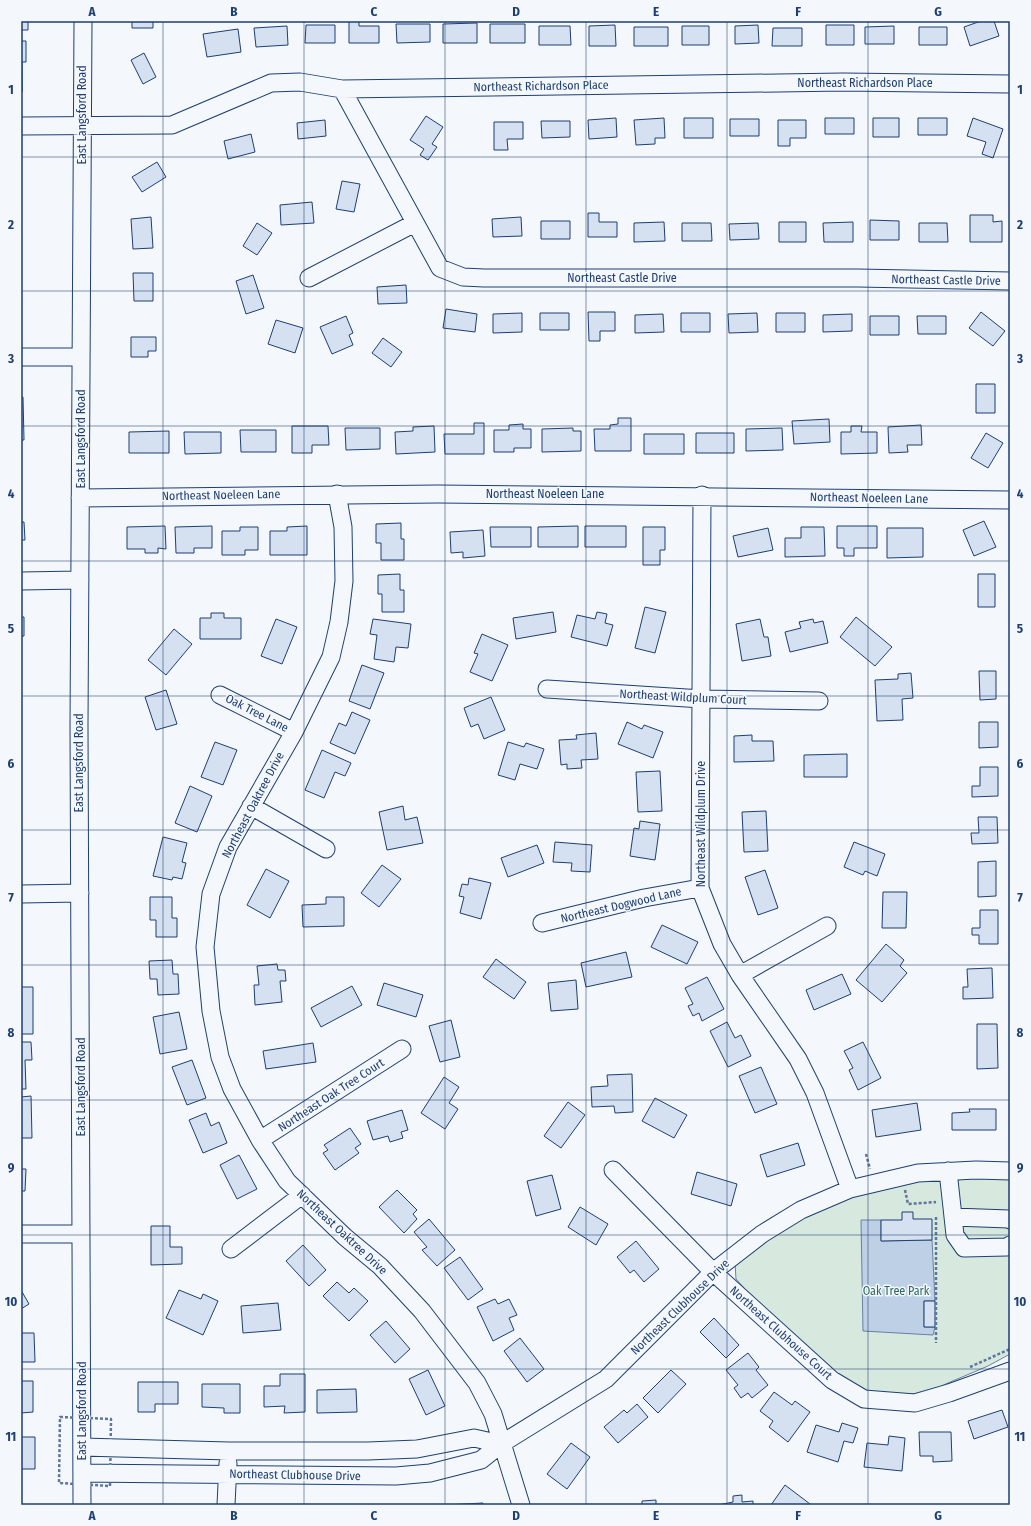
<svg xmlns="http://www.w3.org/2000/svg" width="1031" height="1526" font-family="'Fira Sans Condensed',sans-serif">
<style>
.green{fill:#d7e8df;stroke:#687fa3}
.water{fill:#bed0e5;stroke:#687fa3}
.building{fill:#d5e0f0;stroke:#1d3f73}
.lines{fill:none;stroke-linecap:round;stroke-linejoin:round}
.minor-casing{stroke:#1d3f73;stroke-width:19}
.path{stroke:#5e769c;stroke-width:2.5;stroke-dasharray:3 2;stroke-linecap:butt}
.minor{stroke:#f4f7fb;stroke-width:17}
.grid{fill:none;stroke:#1d3f73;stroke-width:1;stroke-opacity:0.55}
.labels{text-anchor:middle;stroke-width:3;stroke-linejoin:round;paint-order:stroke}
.street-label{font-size:12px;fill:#1d3f73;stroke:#f4f7fb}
.park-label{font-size:12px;fill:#2c6c60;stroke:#f4f7fb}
.neatline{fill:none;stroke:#1d3f73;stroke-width:1.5}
.grid-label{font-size:13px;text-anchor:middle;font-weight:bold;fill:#1d3f73}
</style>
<rect width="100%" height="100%" fill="#f4f7fb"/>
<path class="green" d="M1010 1176V1354L988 1366 941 1386 899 1398 863 1391 828 1371 762 1308 736 1279 735 1263 786 1223 840 1199 893 1183Z"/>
<path class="water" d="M861 1220H881V1241L932 1240 935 1301H924V1327H935L933 1335 863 1331Z"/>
<path class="building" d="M21 21H28V30H21Z
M132 21H153V28H132Z
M349 21H359V26H379V43H349Z
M981 21H994L999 36 970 46 964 27Z
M477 23V43H443V24Z
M396 24H430V42L397 43Z
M490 24H525V43H490Z
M306 25H335V43H305Z
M615 25 616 46H589V26Z
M758 25 759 43 735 44V26Z
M826 25H854V45H826Z
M287 26 288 45 256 47 254 28Z
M539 26H570L571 45H539Z
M682 26H709V45H682Z
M894 26V44H865V27Z
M634 27H668V46H634Z
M919 27H947V45H919Z
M773 28H802V46H772Z
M238 29 241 52 207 57 203 34Z
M21 41H26V62H22V92Z
M144 53 156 77 143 84 131 60Z
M426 116 443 127 432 144 437 147 428 160 420 155 424 149 410 140Z
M616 118 617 137 589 139 588 120Z
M664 118 665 138H655V144L636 145 634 120Z
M684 118H713V138H684Z
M825 118H854V134H825Z
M873 118H899V137H873Z
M918 118H947V135H918Z
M973 118 1003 129 993 158 982 154 986 142 967 136Z
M730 119H759V136H730Z
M325 120 326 136 298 139 297 123Z
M778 120H806V138H790V146H778Z
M541 121H570V137L542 138Z
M494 122H523V139H507L508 150H494Z
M251 134 255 152 228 159 224 141Z
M157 162 166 177 142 192 132 177Z
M342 181 360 184 354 212 336 209Z
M312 202 314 223 281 225 280 205Z
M588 213H599V222H617V237H588Z
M970 215H993V222L1002 221V242H970Z
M151 217 153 248 133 249 131 219Z
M521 217 522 236 493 237 492 219Z
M870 220 899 221V240H870Z
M541 221H570V239H541Z
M664 222 665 241 634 242V223Z
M779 222H806V242H779Z
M853 222V242H824L823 223Z
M257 223 272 233 257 255 243 246Z
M682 223H711L712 241H682Z
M758 223 759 239 730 240 729 224Z
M919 223H947L948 242H919Z
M133 273H153V301H134Z
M253 275 264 308 246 314 236 281Z
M406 285 407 303 378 304 377 287Z
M446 309 477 314 475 332 443 328Z
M588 312H615V331H600V341H589Z
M981 312 1005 331 993 346 969 328Z
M522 313V332L493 333V314Z
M540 313H569V330H540Z
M681 313H710V332H681Z
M757 313 758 332 729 333 728 314Z
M776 313H805V332H776Z
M663 314 664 332 635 333V315Z
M852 314V331L823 332V315Z
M346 316 353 333 349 335 353 345 332 354 320 327Z
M870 316H899V335H870Z
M917 316H946V334H918Z
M276 320 303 328 295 353 268 344Z
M131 337H156V351H148V357H131Z
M383 338 402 352 391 367 372 353Z
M976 384H995V413H976Z
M21 397H23L24 440H21Z
M618 418H631V451H595L594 429H610V425L618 424Z
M829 419 830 442 794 444 792 421Z
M474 423H484V454H445L444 434H474Z
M523 424V429H531V448H514V452H494V430H509V425Z
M921 425 922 445H907L908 452 889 453 888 427Z
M292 426H328L329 445H312V453H292Z
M434 426 435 452 396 454 395 432 413 431V427Z
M851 426H862L861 432H877V453L841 454V432H851Z
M345 428H380V449L346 450Z
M573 428V431H581V451L542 452V429Z
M782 428 783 450 746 451V429Z
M240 430H276V452H241Z
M169 431V453H129V432Z
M184 432H221V453L185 454Z
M696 433H734V453H696Z
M986 433 1003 443 988 468 971 458Z
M644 434H684V454H644Z
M984 521 996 547 974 556 963 530Z
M21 522H24L25 540H21Z
M401 523V539H404V560H381V543H376V524Z
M165 526 166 549 158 548V553H145V549H127V527Z
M212 526V548H194V553H176L175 527Z
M307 526V555H270V531H287V527Z
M578 526V547H538V527Z
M585 526H626V547H585Z
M837 526H877V548H854V556H844V548H837Z
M240 527H258V550H245V555H222V531H240Z
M490 527H531V547H491Z
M643 527H665V550H660V565H643Z
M801 527H824L825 556 785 557V538H801Z
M768 528 773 550 738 557 733 536Z
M887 528H923V557L887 558Z
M483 530 485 556 463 558V552L451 553 450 532Z
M400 574V590H404V612H382V594H378V575Z
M978 574H995V607H978Z
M645 607 666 612 655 653 635 648Z
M553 612 556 632 516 639 513 618Z
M597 612 607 614 605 623 613 625 607 646 571 637 577 615 595 619Z
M211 613H224V618H241V639H200V618H211Z
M21 617H24V636H21Z
M856 617 892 647 875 666 840 637Z
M276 619 297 627 282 664 261 656Z
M373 619 411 624 408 648 396 647 394 662 374 659 377 635 370 634Z
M760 619 764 637H768L771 656 742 661 736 624Z
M813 619 814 623 823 621 828 643 790 652 785 632 801 628 799 622Z
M174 629 192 644 166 675 148 660Z
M482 634 508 645 492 681 470 672 478 654 474 653Z
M362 665 384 673 370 709 349 701Z
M979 671H996V699L980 700Z
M911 673 913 698 902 699 903 720 877 721 875 680 898 679V674Z
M166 690 177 724 156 730 145 697Z
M491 697 505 730 484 739 478 724 471 727 464 708Z
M352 712 370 720 355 754 330 743 339 723 346 726Z
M627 722 642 729 644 725 663 732 653 758 618 744Z
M979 722H998V747L979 748Z
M596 733 598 759 581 760 582 768 567 769V764L561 765 559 740 577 739 576 735Z
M752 735V741H773L774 761 734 762V736Z
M215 742 237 750 223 785 201 777Z
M508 742 524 747 526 743 544 749 537 769 520 764 515 780 498 775Z
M322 750 351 763 345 776 335 772 324 798 305 790Z
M847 754V777H804V755Z
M980 767H998V796L972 797V786H980Z
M660 771 662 811 638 812 636 772Z
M190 786 212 796 197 832 175 823Z
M403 806 405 820 417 817 423 843 387 850 379 812Z
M766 811 768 851 744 852 742 812Z
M978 817H997L998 843 972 844 971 833H979Z
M640 821 660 824 655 860 630 856 634 828 639 829Z
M163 837 187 843 182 862 186 863 182 879 173 877 172 880 153 876Z
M555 842 592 845 590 872 571 871 572 863 553 862Z
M854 842 885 854 877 876 865 871 863 875 844 867Z
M537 845 544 863 508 877 501 858Z
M996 861V896L978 897V862Z
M382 865 401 879 379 907 361 893Z
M266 869 289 881 270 918 247 905Z
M765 870 778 908 758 915 745 877Z
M469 878 491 883 481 919 460 913 464 897 459 896 462 884 468 885Z
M883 892H907L906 928H882Z
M150 897H172V918H177V937H156V920H150Z
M326 897H344V926L303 927 302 905 326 904Z
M980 910H998V944H979V935H972V928H980Z
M662 925 698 942 687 964 651 947Z
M886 944 904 960 900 966 907 973 882 1002 856 980Z
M626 952 632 977 586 987 581 963Z
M496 959 526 982 514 999 483 977Z
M172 960 173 974H178L179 994 158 995 157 979H150L149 961Z
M277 964 278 970H285L286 981H280L282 1002 255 1005 254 985H259L257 966Z
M992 968 993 998 963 999V987H968L967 969Z
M842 974 851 994 814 1010 806 990Z
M707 977 724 1009 702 1021 699 1013 693 1016 688 1006 693 1004 685 988Z
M576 980 578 1009 551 1011 548 983Z
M384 983 423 995 416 1017 377 1005Z
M352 986 362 1005 321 1027 311 1008Z
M21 987H33V1034H21Z
M179 1012 187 1049 160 1054 153 1017Z
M451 1020 460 1057 440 1062 429 1026Z
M727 1022 735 1038 741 1035 751 1056 728 1067 710 1031Z
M977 1024H997L998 1068 977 1069Z
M21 1042H31L32 1060H25L26 1089H21Z
M863 1042 881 1078 858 1090 849 1070 853 1068 844 1051Z
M313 1043 316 1062 266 1069 263 1051Z
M192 1060 206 1098 187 1105 172 1067Z
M761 1067 777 1104 755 1113 739 1076Z
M632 1074 633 1112 615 1113 614 1106 592 1107 591 1087 608 1086 607 1075Z
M444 1077 459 1087 449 1103 458 1109 445 1129 421 1113Z
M31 1096 32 1138H21V1097Z
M655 1098 687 1115 674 1138 642 1121Z
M568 1102 585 1115 561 1148 544 1136Z
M917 1103 921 1130 876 1137 872 1110Z
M969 1109H996V1130H952V1113L970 1112Z
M402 1110 408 1130 401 1132 403 1138 390 1142 388 1136 373 1140 367 1121Z
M206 1113 211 1126 219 1122 227 1143 203 1153 189 1120Z
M350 1128 361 1144 355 1148 359 1153 335 1170 323 1153 328 1150 324 1145Z
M798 1143 805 1165 767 1177 760 1155Z
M239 1155 257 1189 237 1199 220 1165Z
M21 1169H26L25 1191H21Z
M697 1172 737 1184 731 1206 691 1194Z
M552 1175 561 1209 536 1216 527 1181Z
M397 1190 417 1210 413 1214 417 1219 404 1233 379 1207Z
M580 1207 608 1224 596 1245 568 1227Z
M902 1212H913V1219H932V1240L881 1241V1220H902Z
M429 1219 455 1250 437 1266 422 1250 427 1247 414 1232Z
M151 1226H170V1247H182V1264L151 1265Z
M636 1241 659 1269 644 1282 634 1270 630 1273 617 1257Z
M303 1245 326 1270 309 1286 286 1261Z
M460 1257 483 1289 468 1300 444 1268Z
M337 1282 349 1293 354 1288 368 1301 349 1321 323 1296Z
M21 1290 29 1304 21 1309Z
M179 1290 201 1299 203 1294 218 1301 203 1335 166 1318Z
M495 1299 498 1304 509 1299 517 1315 509 1318 514 1330 493 1341 477 1307Z
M924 1301H935V1327H924Z
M278 1303 281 1330 243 1333 241 1306Z
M714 1318 739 1345 726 1358 700 1332Z
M386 1321 410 1349 395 1363 370 1335Z
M21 1333H34L35 1362H21Z
M520 1338 544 1369 527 1382 504 1351Z
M748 1353 759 1367 756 1370 768 1385 752 1398 748 1393 741 1398 734 1388 738 1385 726 1370Z
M428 1370 445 1406 426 1415 409 1379Z
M671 1370 686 1384 658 1413 643 1398Z
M280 1374H305V1412L284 1413 285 1406 264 1407V1386H280Z
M21 1381H33V1412L21 1413Z
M138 1382H178V1404H155V1412H138Z
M202 1384H240V1413H224V1408L202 1407Z
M356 1389 357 1412 317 1413V1390Z
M774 1392 792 1405 795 1401 810 1412 788 1442 769 1427 773 1421 760 1411Z
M637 1404 648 1417 618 1443 604 1427 624 1410 627 1413Z
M1002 1410 1008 1427 974 1439 968 1421Z
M842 1423 858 1428 853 1443 844 1441 838 1462 807 1452 816 1425 839 1432Z
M919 1432H951L952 1461 933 1462V1456H920Z
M889 1436 905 1438 902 1471 864 1467 867 1443 888 1445Z
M21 1437H35V1469H21Z
M571 1443 590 1457 567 1489 547 1474Z
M785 1485 810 1504 809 1505H771Z
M742 1495V1502L753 1501V1505H718L733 1502V1496Z
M656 1500V1505H642V1501Z
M483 1503V1505H444Z"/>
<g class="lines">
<g class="minor-casing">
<path id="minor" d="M342 89 440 268 463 277 484 278H858L1010 281
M21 126 172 125 271 83 300 82 342 89 843 82 1010 84
M309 278 415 223
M21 357H81
M337 494 343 527 344 581 339 622 331 657 294 732 228 847 211 894 205 947 211 1011 220 1057 232 1089 260 1140 287 1181 345 1237 380 1266 422 1311 477 1383 493 1414 521 1505
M702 495 700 888 722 944 740 975 798 1059 815 1093 850 1189
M80 498 438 494 1010 500
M21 581 80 580
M547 689 702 699 819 701
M220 695 294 732
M251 806 326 849
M21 894 80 893
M542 923 644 898 700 888
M740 975 827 926
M260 1140 402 1049
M613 1170 713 1272 832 1380 864 1399 915 1403 949 1393 1010 1371
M948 1171 955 1235 964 1248 1007 1247 1010 1245
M953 1217 1009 1219 1010 1220
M21 1234H81
M231 1249 302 1195
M82 1447 229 1451H368L417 1449 474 1438 501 1444
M82 1473 396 1476 430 1473 481 1460 501 1444 606 1379 713 1272 762 1234 801 1210 850 1189 918 1173 976 1170 1010 1171
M82 1505 79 725 83 21
M226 1505 228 1463"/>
</g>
<path class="path" d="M866 1154 870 1169
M905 1190 908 1204 936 1202
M936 1217V1343
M970 1367 1010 1349
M60 1417 111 1419 110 1486 59 1483Z"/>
<use href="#minor" class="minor"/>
</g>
<path class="grid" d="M163 21V1505M304 21V1505M445 21V1505M586 21V1505M727 21V1505M868 21V1505M21 157H1010M21 291H1010M21 426H1010M21 561H1010M21 696H1010M21 830H1010M21 965H1010M21 1100H1010M21 1235H1010M21 1369H1010"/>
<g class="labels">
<g class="street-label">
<text x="865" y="87">Northeast Richardson Place</text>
<text transform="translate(541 86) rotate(-1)" y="4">Northeast Richardson Place</text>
<text transform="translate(82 115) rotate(-90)" y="4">East Langsford Road</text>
<text x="622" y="282">Northeast Castle Drive</text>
<text transform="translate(946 280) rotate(1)" y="4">Northeast Castle Drive</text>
<text transform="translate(81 439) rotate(-90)" y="4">East Langsford Road</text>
<text x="545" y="498">Northeast Noeleen Lane</text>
<text transform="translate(221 495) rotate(-1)" y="4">Northeast Noeleen Lane</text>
<text transform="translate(869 498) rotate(1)" y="4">Northeast Noeleen Lane</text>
<text transform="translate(683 697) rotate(3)" y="4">Northeast Wildplum Court</text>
<text transform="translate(257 713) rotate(27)" y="4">Oak Tree Lane</text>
<text transform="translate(79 763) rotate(-90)" y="4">East Langsford Road</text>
<text transform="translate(253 805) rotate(-62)" y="4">Northeast Oaktree Drive</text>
<text transform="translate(701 824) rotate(-90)" y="4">Northeast Wildplum Drive</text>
<text transform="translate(621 905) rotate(-13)" y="4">Northeast Dogwood Lane</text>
<text transform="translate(81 1087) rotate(-90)" y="4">East Langsford Road</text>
<text transform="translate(331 1095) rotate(-33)" y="4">Northeast Oak Tree Court</text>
<text transform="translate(342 1232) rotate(43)" y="4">Northeast Oaktree Drive</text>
<text transform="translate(680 1307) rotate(-44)" y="4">Northeast Clubhouse Drive</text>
<text transform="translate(781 1333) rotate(42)" y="4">Northeast Clubhouse Court</text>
<text transform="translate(82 1411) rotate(-90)" y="4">East Langsford Road</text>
<text transform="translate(295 1475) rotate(1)" y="4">Northeast Clubhouse Drive</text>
</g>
<g class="park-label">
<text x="896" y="1295">Oak Tree Park</text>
</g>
</g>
<rect width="1031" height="1526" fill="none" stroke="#f4f7fb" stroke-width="44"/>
<rect x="22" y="22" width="987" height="1482" class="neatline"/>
<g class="grid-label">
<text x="92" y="16">A</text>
<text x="234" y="16">B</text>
<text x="374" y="16">C</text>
<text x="516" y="16">D</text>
<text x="656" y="16">E</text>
<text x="798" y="16">F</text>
<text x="938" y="16">G</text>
<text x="11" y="94">1</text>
<text x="1020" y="94">1</text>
<text x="11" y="229">2</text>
<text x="1020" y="229">2</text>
<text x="11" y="363">3</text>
<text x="1020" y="363">3</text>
<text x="11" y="498">4</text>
<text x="1020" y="498">4</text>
<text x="11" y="633">5</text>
<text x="1020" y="633">5</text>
<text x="11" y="768">6</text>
<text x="1020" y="768">6</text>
<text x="11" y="902">7</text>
<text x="1020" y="902">7</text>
<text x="11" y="1037">8</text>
<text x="1020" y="1037">8</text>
<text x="11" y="1172">9</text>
<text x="1020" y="1172">9</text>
<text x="11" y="1306">10</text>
<text x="1020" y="1306">10</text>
<text x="11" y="1441">11</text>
<text x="1020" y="1441">11</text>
<text x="92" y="1520">A</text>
<text x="234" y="1520">B</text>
<text x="374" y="1520">C</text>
<text x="516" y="1520">D</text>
<text x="656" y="1520">E</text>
<text x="798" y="1520">F</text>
<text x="938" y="1520">G</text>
</g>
</svg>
